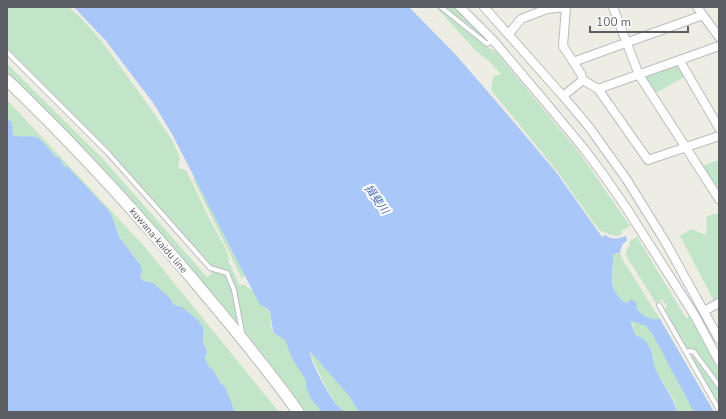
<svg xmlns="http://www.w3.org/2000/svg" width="726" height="419" font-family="'Nunito Sans','Noto Sans JP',sans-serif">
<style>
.green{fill:#c2e4c8}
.water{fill:#a9c7f9}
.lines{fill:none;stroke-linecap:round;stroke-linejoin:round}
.service-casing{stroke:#bbbcc2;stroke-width:6}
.minor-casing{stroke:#bbbcc2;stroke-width:10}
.secondary-casing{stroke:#babbc1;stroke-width:13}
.service{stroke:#fff;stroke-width:4}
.minor{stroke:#fff;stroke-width:8}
.secondary{stroke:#fff;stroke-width:11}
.labels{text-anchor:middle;stroke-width:4;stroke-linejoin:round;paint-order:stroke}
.street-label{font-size:10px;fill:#5c5e64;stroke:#fff}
.water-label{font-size:11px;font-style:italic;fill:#4c6ebb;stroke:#fff}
</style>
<rect width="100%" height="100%" fill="#eeede4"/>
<path class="green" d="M7 7H69L83 20 103 43 151 109 172 140 179 155 180 158 178 168 186 170 210 220 225 247 229 259 228 260 240 286 243 284 253 291 260 304C275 310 268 320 273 332 275 335 281 336 284 339L288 349 326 412H304L290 390 236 327 7 75V64L103 159 207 277 212 274V268L151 197 110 152 7 48Z
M436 7H438L487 47 496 52 581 155 630 226 621 231 622 234 617 236 611 235 599 230 557 171 491 90 493 78 496 75H500V73L488 60 477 52Z
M444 7H454L483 35 481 36Z
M676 65 681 66 686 76 654 94 645 80 647 76Z
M7 100 144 246 279 412 234 411 225 387 221 384 214 371 208 365 205 358 207 352 203 342V327L198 320 186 310 174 305 171 299 148 281 142 280 140 277C145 262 130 252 122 241 119 235 118 229 114 224 92 194 65 167 40 139 33 134 21 139 13 135L12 123 7 118Z
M719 160V193L702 166Z
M195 178 245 275 242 279 193 179Z
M719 213V300L715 303 680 236 691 229 705 235C709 228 705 222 707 216Z
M637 237 686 318 690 316 719 370V382L695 350 690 348 687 349 664 310 667 306 662 299 656 303 626 256V251L630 245 629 242Z
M620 252 622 259 660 319 714 412H677L674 400 653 366 654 357 651 350 635 334 627 303C606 294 614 272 613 255Z
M310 350 349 396 359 412H343C330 397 322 380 314 362 312 358 310 355 310 350Z
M691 356H694L719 390V405Z"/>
<path class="water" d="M74 7H409L456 55 501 107 556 172 602 237 605 235C612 240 618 239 626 236L627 240 622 245 620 252 613 255C614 272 607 283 619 297 622 300 623 302 627 303L631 299 637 303 636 309C643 315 650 321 660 319L714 412H694L652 333 646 326 632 321 631 323 636 336C645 336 651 348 653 356 654 360 653 364 655 368 662 384 672 394 677 412H359L349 396 310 351C309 360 331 400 339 407 342 410 344 411 347 412H322L311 399 306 387V380L293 360 284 339 275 334 273 331 270 312 267 308 260 305 173 136 154 104 106 41Z
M7 118 12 123 13 135C20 138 28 135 36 137 41 138 52 153 56 157L59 158 65 167H68L110 212 120 238 140 264 142 272 140 277 142 280 153 283 171 299 174 305 182 307 198 320 203 327V342L207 352 205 358 208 365 214 371 221 384 225 387 235 412H7Z"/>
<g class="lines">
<g class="service-casing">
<path id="service" d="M441 7 487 44 493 40
M7 52 108 153 210 268 227 273 234 290 242 332 241 333
M659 305 719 410
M686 352 691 351 694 352 719 386"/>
</g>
<g class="minor-casing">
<path id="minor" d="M460 7 493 40 547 104 585 150 605 177 627 209 695 316 719 361
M484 7 563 96 589 127 627 180 666 243 719 339
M566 7 563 46 581 74 583 80 598 89 719 46
M613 7 639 75 719 199
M697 7 719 37
M509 34 521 19 547 9 566 7
M680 61 719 128
M573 62 703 15
M598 89 648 160 719 136
M563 96 583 80
M704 311 719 303"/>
</g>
<g class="secondary-casing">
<path id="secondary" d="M7 80C79 149 146 223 210 300 240 336 271 373 298 412"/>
</g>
<use href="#service" class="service"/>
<use href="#minor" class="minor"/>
<use href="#secondary" class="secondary"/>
</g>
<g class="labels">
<g class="street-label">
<text transform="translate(159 240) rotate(49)" y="4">kuwana-kaidu line</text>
</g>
<g class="water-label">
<text transform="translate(377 199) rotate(54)" y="4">揖斐川</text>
</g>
</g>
<rect width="726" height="419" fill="none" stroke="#5c5e64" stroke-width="16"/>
<path d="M590 26v6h98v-6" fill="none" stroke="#5c5e64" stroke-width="2"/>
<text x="596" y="26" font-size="12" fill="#5c5e64" stroke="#ffffff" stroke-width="3" paint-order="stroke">100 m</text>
</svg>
